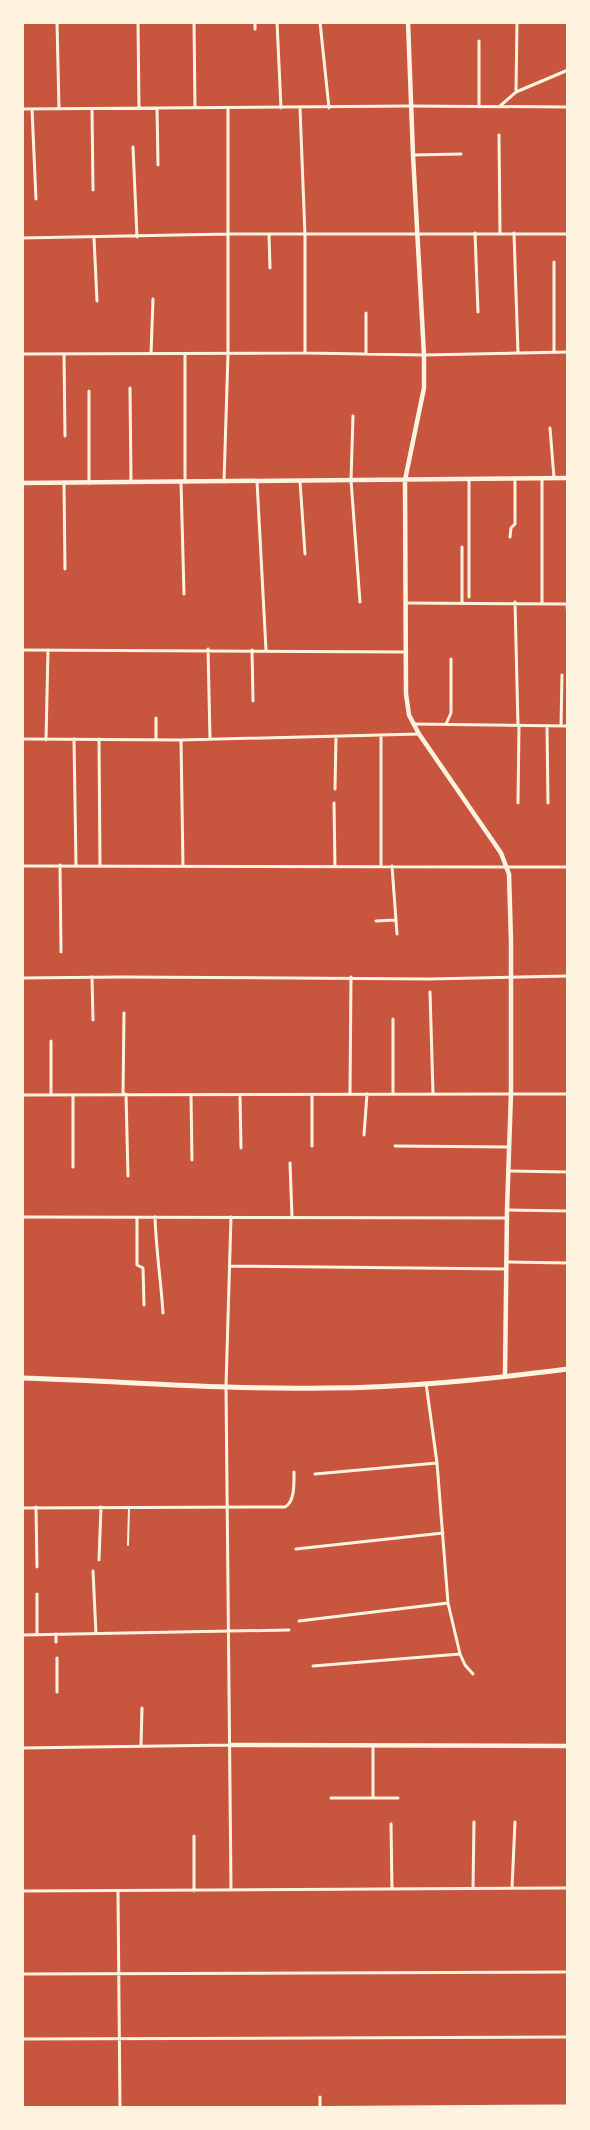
<svg xmlns="http://www.w3.org/2000/svg" width="590" height="2130" font-family="'Exo 2',sans-serif">
<style>
.lines{fill:none;stroke-linecap:round;stroke-linejoin:round}
.service{stroke:#fff3e0;stroke-width:2}
.minor{stroke:#fff3e0;stroke-width:3}
.tertiary{stroke:#fff3e0;stroke-width:4.5}
.secondary{stroke:#fff3e0;stroke-width:5}
</style>
<rect width="100%" height="100%" fill="#c8553d"/>
<g class="lines">
<path class="service" d="M128 1545 129 1507"/>
<path class="minor" d="M57 22 59 109
M138 22 139 108
M194 22 195 108
M255 22V29
M277 22 281 108
M320 22 329 108
M479 41V107
M516 92 517 22
M500 106 516 92 568 70
M157 108 158 165
M300 108 305 236V353
M22 109 410 106 568 107
M32 109 36 199
M92 109 93 190
M499 135 500 233
M133 147 137 237
M413 155 461 154
M475 233 478 312
M514 233 518 353
M269 235 270 268
M22 238 228 234H568
M94 238 97 301
M554 262V352
M22 354 305 353 424 355 568 352
M64 354 65 436
M151 354 153 299
M185 354V482
M366 354V313
M130 388 131 482
M89 391V483
M353 416 351 480 360 602
M550 428 554 478
M542 479V603
M257 481 266 650
M300 481 305 554
M181 482 184 594
M224 482 228 354V108
M64 483 65 569
M510 537 511 528 515 524V478
M469 597V479
M515 602 518 726
M406 603 568 604
M462 603V547
M567 604 568 620
M208 649 210 739
M22 650 406 652
M252 650 253 701
M413 724 568 726
M446 724 451 713V659
M547 726 548 803
M561 726 562 675
M22 739 181 740 419 734
M74 739 76 865
M99 739 100 865
M46 740 48 650
M156 740V718
M181 740 183 866
M335 789 336 737
M334 803 335 867
M518 803 519 726
M60 865 61 952
M22 866 568 867
M381 866V736
M392 866 397 934
M376 921 395 920
M92 977 93 1020
M22 978 122 977 429 979 568 976
M430 992 433 1093
M123 1094 124 1013
M126 1094 128 1176
M350 1094 351 977
M393 1094V1019
M22 1095 568 1094
M51 1095V1041
M73 1095V1167
M312 1095V1146
M191 1096 192 1160
M240 1096 241 1148
M364 1135 367 1094
M395 1146 509 1147
M290 1163 292 1217
M509 1171 568 1172
M507 1210 568 1211
M22 1217 507 1218
M137 1217V1265L143 1268 144 1305
M155 1217C156 1250 161 1281 163 1313
M231 1217 226 1386 231 1890
M506 1262 568 1263
M230 1266 506 1269
M315 1474 437 1463
M36 1507 37 1567
M22 1508 285 1507C295 1502 294 1483 294 1472
M296 1549 443 1533
M99 1560 101 1507
M93 1571 96 1634
M299 1621 448 1603
M56 1634V1642
M22 1635 289 1630
M37 1635V1594
M460 1654 465 1665 473 1674
M57 1658V1692
M313 1666 460 1654 448 1603 437 1463 426 1383
M141 1745 142 1708
M373 1746V1798
M22 1748 230 1745
M331 1798H398
M391 1824 392 1889
M194 1836V1891
M473 1888 474 1822
M512 1888 515 1822
M22 1891 568 1888
M118 1891 120 2108
M22 1974 568 1972
M22 2039 568 2037
M320 2097V2107
M240 2108 568 2106"/>
<path class="tertiary" d="M408 22 413 155 424 355V388L405 480 406 694 409 715 419 734 501 853 509 874 511 941V1093L507 1210 505 1376
M22 483 568 478
M230 1745 568 1746"/>
<path class="secondary" d="M22 1378C123 1381 225 1390 326 1388 406 1388 488 1379 568 1369"/>
</g>
<rect width="590" height="2130" fill="none" stroke="#fff3e0" stroke-width="48"/>
</svg>
